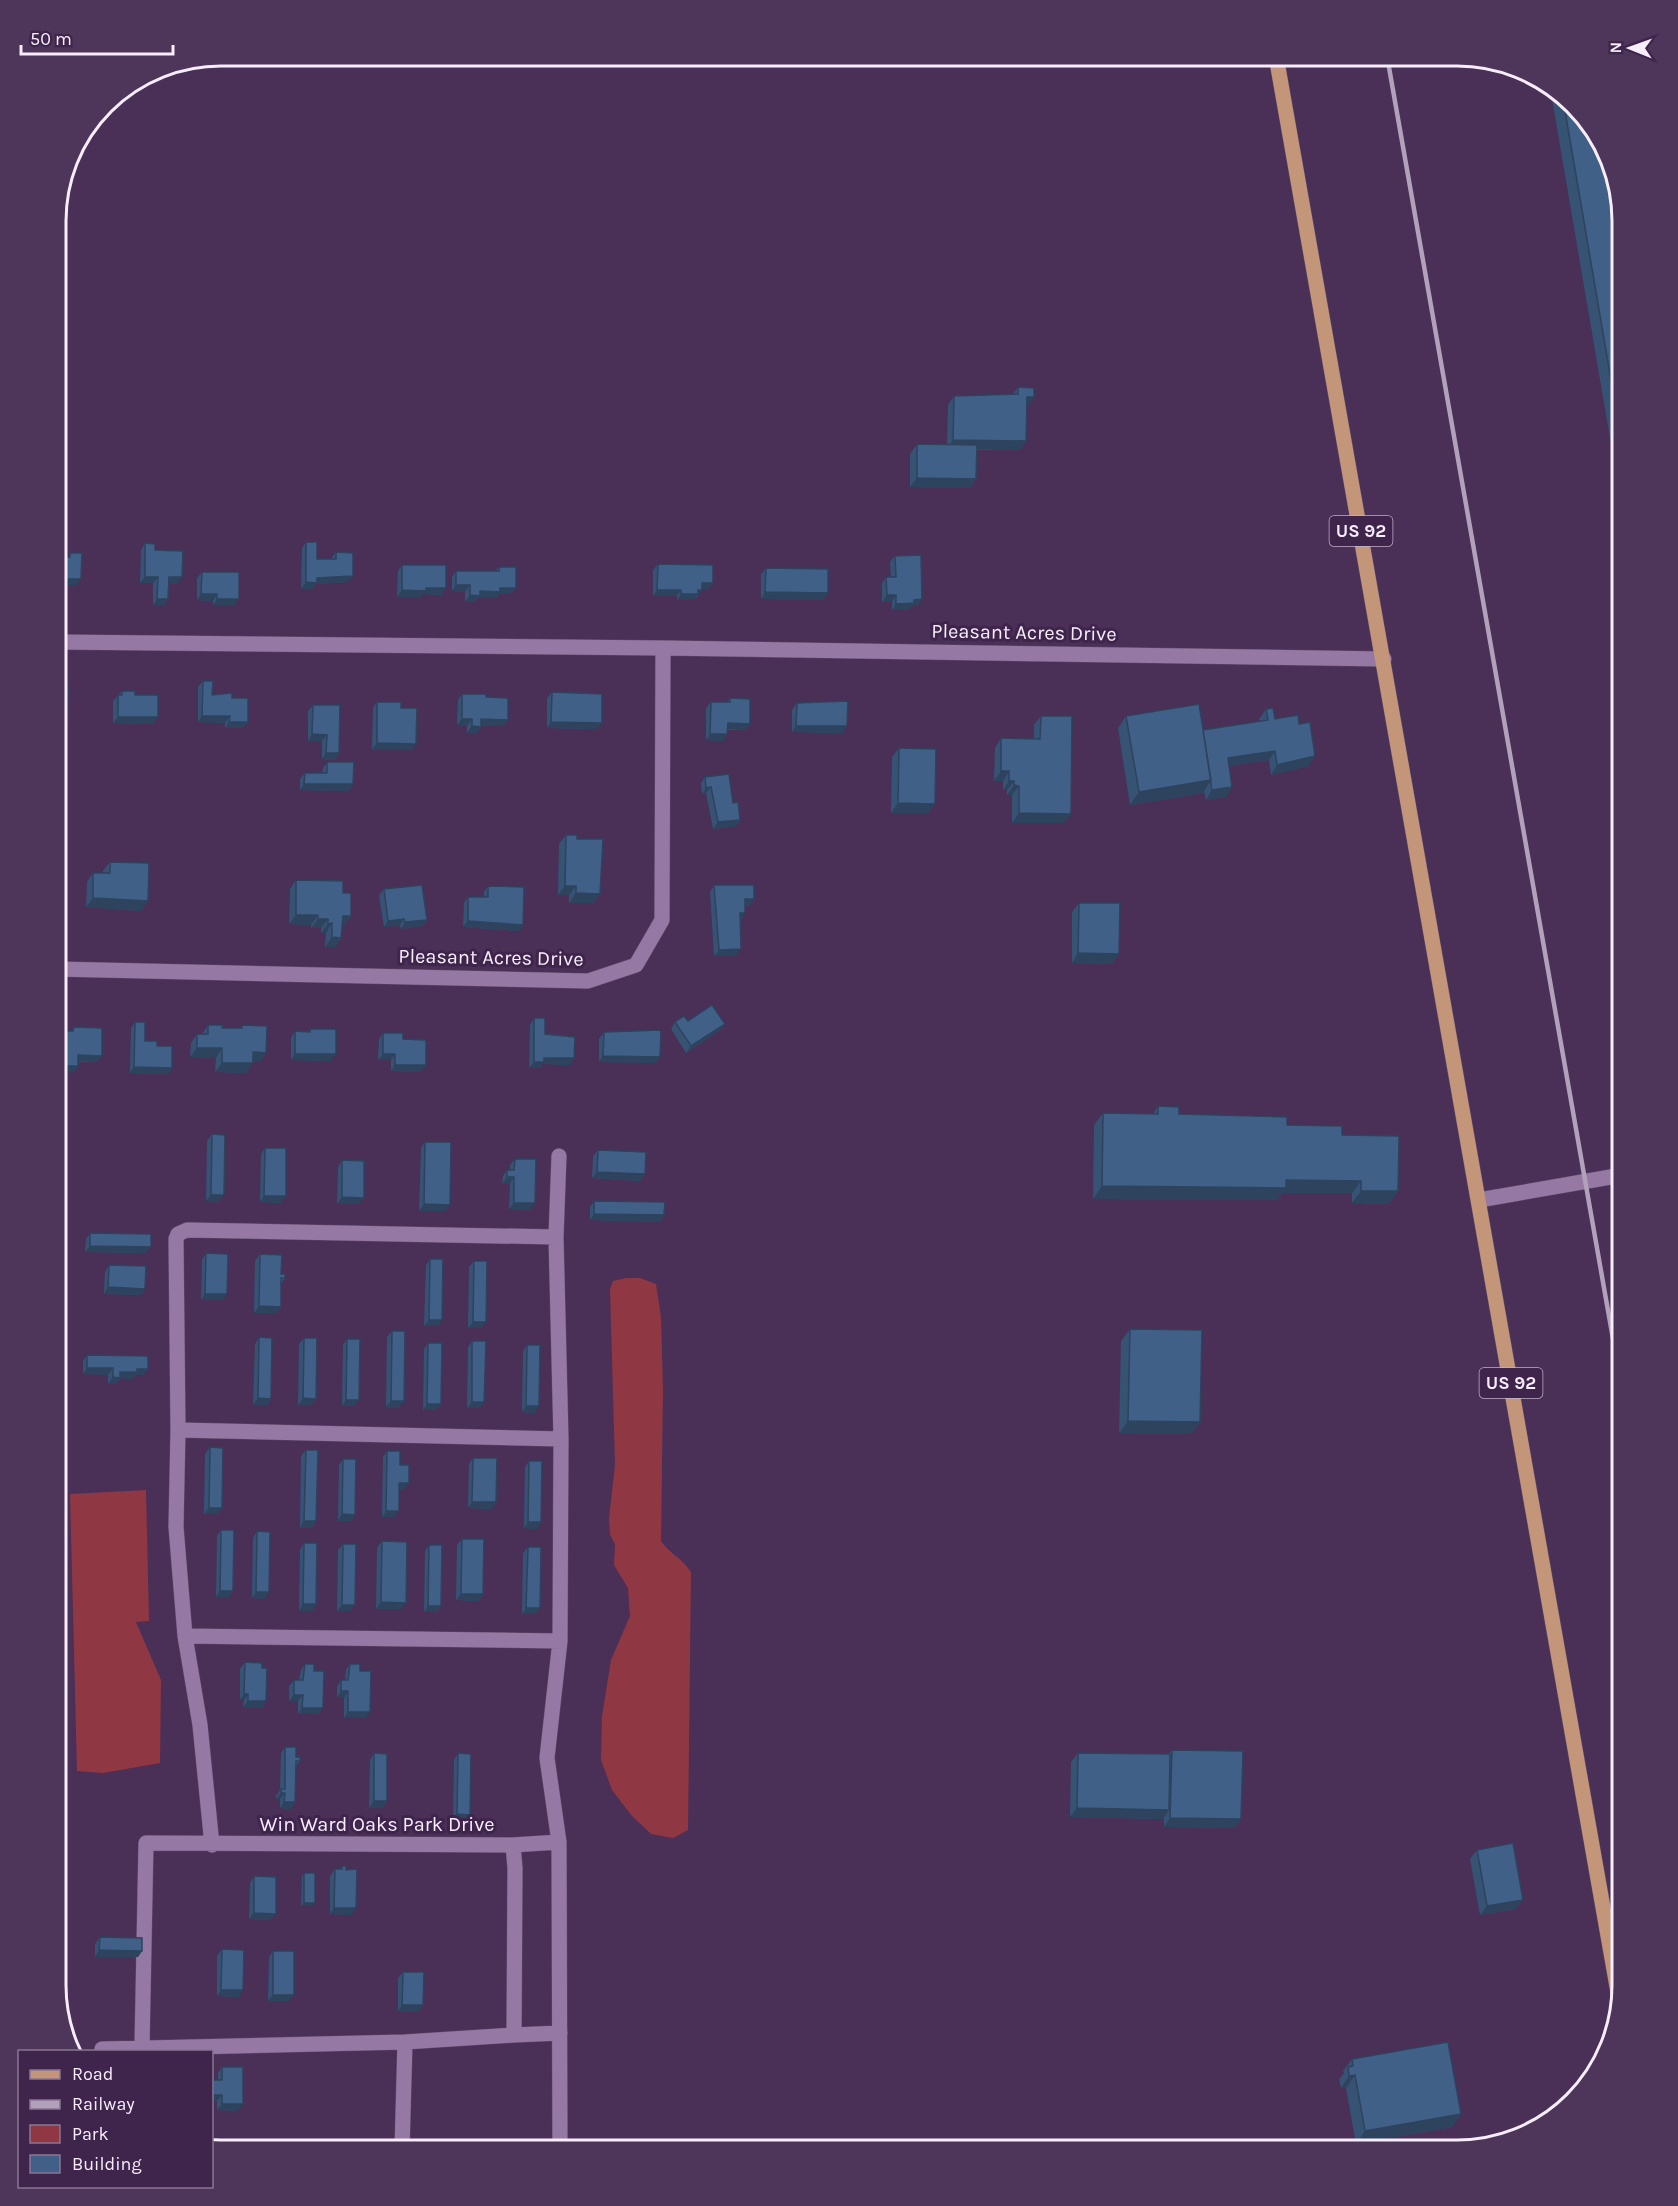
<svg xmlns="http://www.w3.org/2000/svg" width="1678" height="2206" font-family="Karla,sans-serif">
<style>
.green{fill:#8f3844}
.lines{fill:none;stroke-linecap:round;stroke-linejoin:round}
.street-casing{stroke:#604a69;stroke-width:16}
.primary-casing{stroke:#604a69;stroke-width:16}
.street{stroke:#9578a4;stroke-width:15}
.primary{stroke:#c39679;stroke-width:15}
.rail{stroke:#b2a1ba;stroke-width:4.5}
.wall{fill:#375374}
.shaded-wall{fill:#2d435e}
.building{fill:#406087;stroke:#2d435e;stroke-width:1.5}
.labels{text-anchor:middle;stroke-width:6;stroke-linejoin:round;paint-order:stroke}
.shield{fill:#3f254c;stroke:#c0b1c7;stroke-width:1.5}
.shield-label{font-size:18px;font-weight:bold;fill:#f7edfc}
.street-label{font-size:20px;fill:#f7edfc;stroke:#3f254c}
.rim{fill:none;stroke:#f7edfc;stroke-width:3}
</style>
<rect width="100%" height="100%" fill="#4a2f57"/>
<path class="green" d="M626 1278H640L656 1284 661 1317 663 1389 661 1541C672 1556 680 1556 691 1572L688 1830 673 1838 651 1834 632 1816 612 1790 601 1760 602 1716 611 1660 630 1616 628 1588 614 1565 615 1544 610 1535 609 1518 615 1465 610 1289 613 1281Z
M146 1490 149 1621 136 1622 161 1680 160 1763 103 1773 77 1771 70 1494Z"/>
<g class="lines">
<g class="street-casing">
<path id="street" d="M663 648 1384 659
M56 969 588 981 636 965 662 920 663 648 56 642
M559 1156 556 1237 561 1439 560 1641 547 1758 559 1842 560 2150
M1479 1200 1622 1175
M556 1237 187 1230 178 1234 176 1239 178 1430 561 1439
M178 1430 176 1527 185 1636 560 1641
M185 1636 200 1725 212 1845
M513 1845 559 1842
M514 2035 560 2033
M102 2049 405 2042 514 2035 515 1868 513 1845 146 1843 142 2047
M402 2150 405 2042"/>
</g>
<g class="primary-casing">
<path id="primary" d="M1276 56 1619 1998"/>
</g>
<use href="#street" class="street"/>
<use href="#primary" class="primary"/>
<path class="rail" d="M1387 56 1622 1390"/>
</g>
<path class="wall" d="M510 56H533L528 63H510Z
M1550 87 1595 129 1623 221V514Z
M1018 387 1028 406H1027L1026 441 1020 450H977L976 479 970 488 910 487V454L917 444 947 445 948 405 954 396 1013 394Z
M306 542 317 559H331L336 552 348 582 316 584 312 589H301L302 548Z
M145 543 155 550 178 584 168 583V599L164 605H153V583H140L141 550Z
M895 556 918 606H912L909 610H892V601L882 602V583L886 577H891L890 562Z
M658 564 713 583 708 589H702L697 597H696L693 600H677V596H653V570Z
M402 565 442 595 423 594 421 597H397L398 571Z
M499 567 511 594H499L496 598H478L475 602H465V592L452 591V577L456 571H495Z
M766 568 828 593 823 600 761 599V574Z
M202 572 235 605H213V601L197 600V578Z
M203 681 212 695 232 698 248 722 243 728H225V723L198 722V687Z
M122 691 135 695 154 724 113 723V701Z
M552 692 597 729 547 728V698Z
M462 694 486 697 508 720 503 726H481L477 733H467V726L457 725 458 700Z
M730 698 750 724 745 730H728L727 734 723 741 706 740V708L711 702H727Z
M377 702 401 708 412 750H372L373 708Z
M797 703 843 733 792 732V710Z
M313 705 339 753 335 760 322 759V741H308V711Z
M1266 709 1275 719 1299 724 1309 766 1271 775 1269 760 1229 766 1232 787 1226 797 1206 800 1204 791 1203 793 1130 805 1118 728 1126 716 1203 730 1260 721 1259 719Z
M1041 716 1071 814 1064 823H1012V795H1007V790H1003V781H994L995 748 1001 738 1034 739V725Z
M1623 735V805L1611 743 1615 736Z
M899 748 935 804 928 813H891L892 757Z
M327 762 349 791 300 790V779L305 773H322L323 768Z
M705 777 733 803 740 820 736 826 713 829 706 793 702 794 701 783Z
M566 835 577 839 600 894 593 903H569V895H558L559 844Z
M110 862 148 901 141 911 86 907 87 882 93 873H103V871Z
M296 880 343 893 351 916 344 925H342L341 938 335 947H325L326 933H321V928H311V925L289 924 290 889Z
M714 885 754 899 750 905 745 906V913L741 920H740L736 956H714L710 892Z
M488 886 523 925 519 931 463 927 464 903 468 897H484V892Z
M384 889 427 920 422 926 401 929 400 925 384 927 379 895Z
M1079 903 1119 954 1112 964 1072 963V912Z
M534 1018 545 1034 574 1058 570 1065 542 1064 540 1068H529L530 1025Z
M688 1021 725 1024 720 1030 686 1053 671 1029 675 1022Z
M135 1022 145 1041 157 1046 172 1068 168 1074 130 1073 131 1028Z
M208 1025 222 1028H240L242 1025 266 1053 260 1062H253L246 1073 215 1072 216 1058 190 1057 191 1043 197 1034H202Z
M74 1027 102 1056 97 1062H78V1066L74 1072 59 1073V1061H56V1031H71Z
M310 1029 331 1061 291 1060V1038L295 1031 308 1032Z
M604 1032 656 1063 599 1062V1039Z
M383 1033 403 1039 421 1072 391 1071V1060H378L379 1039Z
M1158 1106 1179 1114 1287 1125 1342 1135 1398 1191 1389 1204 1352 1203V1193H1283L1277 1200 1093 1199 1094 1125 1103 1113 1153 1114Z
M212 1134 219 1202 206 1201 207 1141Z
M425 1142 446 1211H419L421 1148Z
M265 1148 281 1203 260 1202 261 1154Z
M598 1150 645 1174 640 1181 592 1178 593 1156Z
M515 1159 530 1210 509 1209 510 1184H502L503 1176 507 1170H510V1165Z
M342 1160 359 1204H337L338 1167Z
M594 1201 664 1215 660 1222 590 1220V1207Z
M90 1233 146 1253 85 1252 86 1239Z
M206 1253 223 1300H201L202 1260Z
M260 1254 285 1278 281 1284 277 1313H254L255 1261Z
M430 1259 442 1320 438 1326H424L426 1265Z
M474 1261 486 1322 481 1328H468L469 1267Z
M109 1265 145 1289 141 1295 104 1294 105 1272Z
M1130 1329 1200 1422 1191 1434 1119 1433 1121 1341Z
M392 1331 399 1408 386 1407 387 1337Z
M259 1337 271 1399 267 1405H253L255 1344Z
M304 1338 311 1405H298L299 1344Z
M347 1339 354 1406H342L343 1345Z
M472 1341 480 1408H467L468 1347Z
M428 1343 441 1404 436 1410H423L424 1349Z
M527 1345 535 1413 522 1412 523 1351Z
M87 1355 144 1375H135L133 1379 120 1378 116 1384H108V1375L83 1374V1361Z
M210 1447 222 1508 217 1514H204L205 1454Z
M306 1450 316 1521 312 1528H300L301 1456Z
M387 1451 400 1465 404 1490H399L394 1517H382L383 1457Z
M473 1458 492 1509 468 1508 469 1464Z
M343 1459 355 1515 351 1521H338L339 1465Z
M529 1461 541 1522 537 1529 524 1528 525 1467Z
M221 1530 233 1591 229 1597H216L217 1536Z
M257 1531 265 1599 252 1598 253 1538Z
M462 1539 483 1594 478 1601 456 1600 457 1545Z
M382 1541 401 1609H376L377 1548Z
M304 1543 316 1604 312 1611H299L300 1550Z
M343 1544 350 1611H337L338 1550Z
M429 1545 441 1606 437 1612H424L425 1551Z
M528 1547 540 1608 535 1614H522L523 1553Z
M245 1662 262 1668 266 1701 262 1708 243 1707 244 1700H240V1669Z
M305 1664 314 1671 323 1708 318 1714H298V1701H289V1686L294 1680H299L301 1670Z
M350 1664 360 1671 366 1718H344V1698L337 1697V1686L341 1680H345L346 1670Z
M285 1747 300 1761 296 1766 295 1802 291 1809 280 1808V1799H276V1796L280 1790 281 1753Z
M1172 1750 1241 1819 1235 1828 1164 1827V1817L1163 1819 1070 1817 1071 1762 1078 1753 1168 1754Z
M374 1753 387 1801 382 1808H369L370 1760Z
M458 1753 466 1821H453L454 1760Z
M1477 1850 1516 1909 1480 1915 1470 1859Z
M342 1866 346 1870 352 1915 330 1914V1876L335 1869H340Z
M304 1873 312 1906H301L302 1876Z
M254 1876 271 1920 249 1919 250 1883Z
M100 1937 142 1951 138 1957H95V1944Z
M222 1949 239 1997 217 1996V1956Z
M273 1951 289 2001H268L269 1957Z
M403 1972 419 2012 398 2011V1978Z
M1352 2059 1461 2114 1452 2127 1356 2144 1346 2088H1341L1339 2079 1344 2073 1343 2071Z
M222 2067 238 2111 217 2110V2101H212V2082L213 2080H218V2073Z"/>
<path class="shaded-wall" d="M515 56H533L528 63H510Z
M1027 397H1034L1028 406H1020Z
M953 440 1026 441 1020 450 947 449Z
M917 478 976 479 970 488 910 487Z
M353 576 348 582 316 584 312 589H301L306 582 317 578Z
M145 577H158L153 583H140Z
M169 577H182L178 584 164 583Z
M56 579H81L77 585H56Z
M702 583H713L708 589H697Z
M456 585H470L465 592 452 591Z
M426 588H446L442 595 423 594 421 597H397L402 590Z
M500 588H516L511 594H499L496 598H478L475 602H465L470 595 480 591Z
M657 590H681L677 596H653Z
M698 590H702L693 600H677L681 594Z
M765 592 828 593 823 600 761 599Z
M201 594H217L213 601 197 600Z
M887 595H896L892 601 882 602Z
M157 599H168L164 605H153Z
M217 599H239L235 605H213Z
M922 599 918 606H912L909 610H892L896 604 914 600Z
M202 716H230L225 723 198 722Z
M118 717H158L154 724 113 723Z
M462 719H472L467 726 457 725Z
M481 719 508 720 503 726H477Z
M56 722H67L63 728H56Z
M229 722H248L243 728H225Z
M551 722 602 723 597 729 547 728Z
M728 723 750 724 745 730 723 729Z
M472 726 481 727 477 733H467Z
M796 726H847L843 733 792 732Z
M312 734 327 735 322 741H308Z
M710 734H727L723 741 706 740Z
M377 743 416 744 412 750H372Z
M1275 751 1269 760 1221 767 1228 758Z
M326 753H339L335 760 322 759Z
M1315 756 1309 766 1271 775 1277 765Z
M1001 771H1009L1003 781H994Z
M1211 780 1203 793 1130 805 1139 792Z
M1009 781H1014L1007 790H1003Z
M304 784H353L349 791 300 790Z
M1014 785 1019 786 1012 795H1007Z
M711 787 706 793 702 794 706 788Z
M1232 787 1226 797 1206 800 1212 790Z
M898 803 935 804 928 813H891Z
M1019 813 1071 814 1064 823H1012Z
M740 820 736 826 713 829 718 822Z
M565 886H576L569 895H558Z
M576 893 600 894 593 903H569Z
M93 898 148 901 141 911 86 907Z
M745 899H754L750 905 741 906Z
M740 913H745L741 920 735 919Z
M296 915H318L311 925 289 924Z
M343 916H351L344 925H336Z
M318 919H328L321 928H311Z
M404 919 400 925 384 927 388 921Z
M427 920 422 926 401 929 405 922Z
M468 921 523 925 519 931 463 927Z
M332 923 326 933H321L328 924Z
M332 937 341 938 335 947H325Z
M741 949 736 956H714L719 950Z
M1078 953 1119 954 1112 964 1072 963Z
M725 1024 720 1030 686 1053 691 1046Z
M197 1048H222L216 1058 190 1057Z
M253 1052 266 1053 260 1062H247Z
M295 1054H336L331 1061 291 1060Z
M383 1054H395L391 1060H378Z
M56 1055H64L59 1061H56Z
M78 1055 102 1056 97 1062 74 1061Z
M603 1056 660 1057 656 1063 599 1062Z
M544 1058H574L570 1065 542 1064 540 1068H529L534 1062Z
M222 1063H253L246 1073 215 1072Z
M395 1065H426L421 1072 391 1071Z
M63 1066H78L74 1072 59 1073Z
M134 1067 172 1068 168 1074 130 1073Z
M597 1172 645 1174 640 1181 592 1178Z
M507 1177H514L510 1184H502Z
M1286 1180 1361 1181 1352 1193H1283L1277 1200 1093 1199 1102 1186Z
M1361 1191H1398L1389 1204 1352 1203Z
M211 1195H224L219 1202 206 1201Z
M264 1196H286L281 1203 260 1202Z
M342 1197 364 1198 359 1204H337Z
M514 1203H535L530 1210 509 1209Z
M424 1204 450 1205 446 1211H419Z
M594 1214 664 1215 660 1222 590 1220Z
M90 1246 151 1247 146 1253 85 1252Z
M108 1287 145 1289 141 1295 104 1294Z
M205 1294H227L223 1300H201Z
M259 1306 281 1307 277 1313H254Z
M429 1320H442L438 1326H424Z
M473 1322H486L481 1328H468Z
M87 1368H113L108 1375 83 1374Z
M137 1369H148L144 1375H135L133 1379 120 1378 116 1384H108L113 1377 120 1372Z
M258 1398 271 1399 267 1405H253Z
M303 1398 316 1399 311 1405H298Z
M346 1400H359L354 1406H342Z
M391 1401H404L399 1408 386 1407Z
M472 1402H484L480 1408H467Z
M427 1404H441L436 1410H423Z
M526 1406H539L535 1413 522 1412Z
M1128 1421 1200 1422 1191 1434 1119 1433Z
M399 1483H409L404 1490H395Z
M472 1502H496L492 1509 468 1508Z
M209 1508H222L217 1514H204Z
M386 1511H399L394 1517H382Z
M342 1514 355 1515 351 1521H338Z
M304 1521H316L312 1528H300Z
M528 1522H541L537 1529 524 1528Z
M220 1591H233L229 1597H216Z
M256 1592H269L265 1599 252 1598Z
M461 1594H483L478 1601 456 1600Z
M381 1602 406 1603 401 1609H376Z
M303 1604H316L312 1611H299Z
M342 1605H355L350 1611H337Z
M428 1606H441L437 1612H424Z
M526 1608H540L535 1614H522Z
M341 1691H348L344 1698 337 1697Z
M244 1694H248L244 1700H240Z
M294 1695H303L298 1701H289Z
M248 1701H266L262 1708 243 1707Z
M302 1708H323L318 1714H298Z
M348 1712H370L366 1718H344Z
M281 1793H285L280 1799H276Z
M374 1801H387L382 1808H369Z
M284 1802H295L291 1809 280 1808Z
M1077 1808 1169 1810 1163 1819 1070 1817Z
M457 1814 470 1815 466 1821H453Z
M1170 1818 1241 1819 1235 1828 1164 1827Z
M1523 1900 1516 1909 1480 1915 1487 1906Z
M304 1903H315L312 1906H301Z
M334 1908H356L352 1915 330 1914Z
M254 1913 276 1914 271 1920 249 1919Z
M99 1950 142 1951 138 1957H95Z
M221 1990H243L239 1997 217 1996Z
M273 1995H294L289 2001H268Z
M402 2005H423L419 2012 398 2011Z
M1355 2075 1346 2088H1341L1349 2076Z
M213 2095H222L217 2101H212V2096Z
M222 2104H243L238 2111 217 2110Z
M1461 2114 1452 2127 1356 2144 1365 2131Z"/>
<path class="building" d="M1563 99 1595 129 1623 221V450Z
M1018 387 1034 388V397H1027L1026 441 953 440 954 396 1018 394Z
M917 444 977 445 976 479 917 478Z
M306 542H317V559H336V552L353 553V576L317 578V583L306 582Z
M145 543 155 544V550L183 551 182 577H169L168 599H157L158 577H145Z
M70 553H82L81 579H56V557H70Z
M921 555 922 599 914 600V603L896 604V595H887L886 577H896L895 556Z
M658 564 713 565V583H702V590H698V594H681V590H657Z
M402 565H446V588H426V591L402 590Z
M499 567H516V588H500V592L480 591V596L470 595V585H456V571H499Z
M766 568 828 569V593L765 592Z
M202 572H239V599H217V594H201Z
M203 681H213L212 695 232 693V698H248V722H229L230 716H202Z
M57 687H68L67 722H56V691H57Z
M122 691H135V695H158V717H118V695H122Z
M552 692 602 694V723L551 722Z
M462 694H486V697L508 698V720L481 719V727L472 726V719H462Z
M730 698 750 699V724L728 723 727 734H710L711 702H730Z
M848 701 847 726H796L797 703Z
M377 702H401V708H417L416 744 377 743Z
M1199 704 1211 780 1139 792 1126 716Z
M313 705H340L339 753H326L327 735 312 734Z
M1273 708 1275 719 1298 715 1299 724 1310 722 1315 756 1277 765 1275 751 1228 758 1232 787 1212 790 1203 730 1268 720 1266 709Z
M1041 716H1072L1071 814 1019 813V786L1014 785V781H1009V771H1001V738L1040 739Z
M1623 735V776L1615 736Z
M899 748 936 749 935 804 898 803Z
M327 762H354L353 784H304L305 773H327Z
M729 774 733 803 738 802 740 820 718 822 711 787 706 788 705 777Z
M566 835H577V839H603L600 894 576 893V886H565Z
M110 862 149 863 148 901 93 898V873H110Z
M296 880 343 881V893H351V916H343L341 938 332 937V923L328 924V919H318V915H296Z
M422 885 427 920 405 922 404 919 388 921 384 889Z
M714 885H754V899H745V913H740L741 949 719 950Z
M488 886 524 887 523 925 468 921V897H488Z
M1079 903H1120L1119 954 1078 953Z
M712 1005 725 1024 691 1046 675 1022 684 1016 688 1021Z
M534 1018H545V1034L575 1037 574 1058H544V1062H534Z
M135 1022H145V1041H157V1046H172V1068L134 1067Z
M208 1025H223L222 1028H242V1025L267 1026 266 1053 253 1052V1063H222V1048H197V1034H208Z
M74 1027 102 1028V1056L78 1055V1066H63L64 1055H56V1031H73Z
M310 1029H336V1054H295V1031L310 1032Z
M661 1030 660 1057 603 1056 604 1032Z
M383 1033H403V1039L426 1040V1065H395V1054H383Z
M1158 1106 1179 1107V1114L1287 1117V1125L1342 1126V1135L1399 1136 1398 1191H1361V1181L1286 1180V1188L1102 1186 1103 1113 1158 1114Z
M212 1134 225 1135 224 1195H211Z
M425 1142H451L450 1205 424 1204Z
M265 1148H286V1196H264Z
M598 1150 646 1152 645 1174 597 1172Z
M515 1159H536L535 1203H514V1177H507V1170H514Z
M342 1160 364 1161V1198L342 1197Z
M594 1201 665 1202 664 1215 594 1214Z
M90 1233 151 1234V1247L90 1246Z
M206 1253 228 1254 227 1294H205Z
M260 1254 282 1255 281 1274H285V1278H281V1307L259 1306Z
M430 1259H443L442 1320H429Z
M474 1261H487L486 1322H473Z
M109 1265 146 1266 145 1289 108 1287Z
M1130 1329 1202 1330 1200 1422 1128 1421Z
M392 1331H405L404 1401H391Z
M259 1337 272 1338 271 1399 258 1398Z
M304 1338H317L316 1399 303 1398Z
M347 1339H360L359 1400H346Z
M472 1341H486L484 1402H472Z
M428 1343H442L441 1404H427Z
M527 1345H540L539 1406H526Z
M87 1355 148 1356V1369H137V1372H120V1378L113 1377V1368H87Z
M210 1447 223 1448 222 1508H209Z
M306 1450H318L316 1521H304Z
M387 1451H400V1465H409V1483H399V1511H386Z
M473 1458H497L496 1502H472Z
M343 1459H356L355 1515 342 1514Z
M529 1461H542L541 1522H528Z
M221 1530H234L233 1591H220Z
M257 1531 270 1532 269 1592H256Z
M462 1539H484L483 1594H461Z
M382 1541 407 1542 406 1603 381 1602Z
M304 1543H317L316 1604H303Z
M343 1544H356L355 1605H342Z
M429 1545H442L441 1606H428Z
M528 1547H541L540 1608H526Z
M245 1662 262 1663V1668H267L266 1701H248V1694H244Z
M305 1664H314V1671H324L323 1708H302L303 1695H294V1680H303Z
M350 1664H360V1671H371L370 1712H348V1691H341V1680H348Z
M285 1747H296V1757H300V1761H296L295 1802H284L285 1793H281V1789H285Z
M1172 1750 1243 1751 1241 1819 1170 1818Z
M374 1753 387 1754V1801H374Z
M458 1753 471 1754 470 1815 457 1814Z
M1078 1753 1170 1754 1169 1810 1077 1808Z
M1513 1843 1523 1900 1487 1906 1477 1850Z
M342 1866H346V1870L357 1869 356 1908H334L335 1869H342Z
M304 1873H315V1903H304Z
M254 1876 276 1877V1914L254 1913Z
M100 1937 142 1938V1951L99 1950Z
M222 1949 244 1950 243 1990H221Z
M273 1951H294V1995H273Z
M403 1972H424L423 2005H402Z
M1448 2042 1461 2114 1365 2131 1355 2075 1349 2076 1348 2067 1353 2066 1352 2059Z
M222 2067H243V2104H222V2095H213V2080H222Z"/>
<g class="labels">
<g class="shield">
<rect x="1329.5" y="516" width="63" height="30" rx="4.5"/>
<rect x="1479.5" y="1368" width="63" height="30" rx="4.5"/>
</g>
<g class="shield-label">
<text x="1361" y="537">US 92</text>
<text x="1511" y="1389">US 92</text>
</g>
<g class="street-label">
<text transform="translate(1024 632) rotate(1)" y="7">Pleasant Acres Drive</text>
<text transform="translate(491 957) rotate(1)" y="7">Pleasant Acres Drive</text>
<text x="377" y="1831">Win Ward Oaks Park Drive</text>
</g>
</g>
<path d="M0 0H1678V2206H0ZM221 66H1457A155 155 0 0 1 1612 221V1985A155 155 0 0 1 1457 2140H221A155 155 0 0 1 66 1985V221A155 155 0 0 1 221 66Z" fill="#4e355a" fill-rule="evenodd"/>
<path class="rim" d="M221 66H1457A155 155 0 0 1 1612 221V1985A155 155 0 0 1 1457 2140H221A155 155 0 0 1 66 1985V221A155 155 0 0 1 221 66Z"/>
<rect x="18" y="2050" width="195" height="138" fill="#3f254c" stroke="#897592" stroke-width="1.5"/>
<rect x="30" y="2070" width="30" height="9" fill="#c39679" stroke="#897592" stroke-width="1.5"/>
<text x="72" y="2080" font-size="18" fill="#f7edfc">Road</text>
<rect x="30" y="2100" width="30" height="9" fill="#b2a1ba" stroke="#897592" stroke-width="1.5"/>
<text x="72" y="2110" font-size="18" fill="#f7edfc">Railway</text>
<rect x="30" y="2125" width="30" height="18" fill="#8f3844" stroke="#897592" stroke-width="1.5"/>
<text x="72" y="2140" font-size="18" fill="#f7edfc">Park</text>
<rect x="30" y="2155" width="30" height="18" fill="#406087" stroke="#897592" stroke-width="1.5"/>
<text x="72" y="2170" font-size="18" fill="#f7edfc">Building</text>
<g transform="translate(1630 48) rotate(271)" stroke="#3f254c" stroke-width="4.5" paint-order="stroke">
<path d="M0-4.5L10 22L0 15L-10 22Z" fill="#f7edfc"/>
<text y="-9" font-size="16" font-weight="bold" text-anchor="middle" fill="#f7edfc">N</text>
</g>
<path d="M21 45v9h152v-9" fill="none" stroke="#f7edfc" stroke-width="3"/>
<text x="30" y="45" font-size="18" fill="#f7edfc" stroke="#3f254c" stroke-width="4.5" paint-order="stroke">50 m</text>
</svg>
